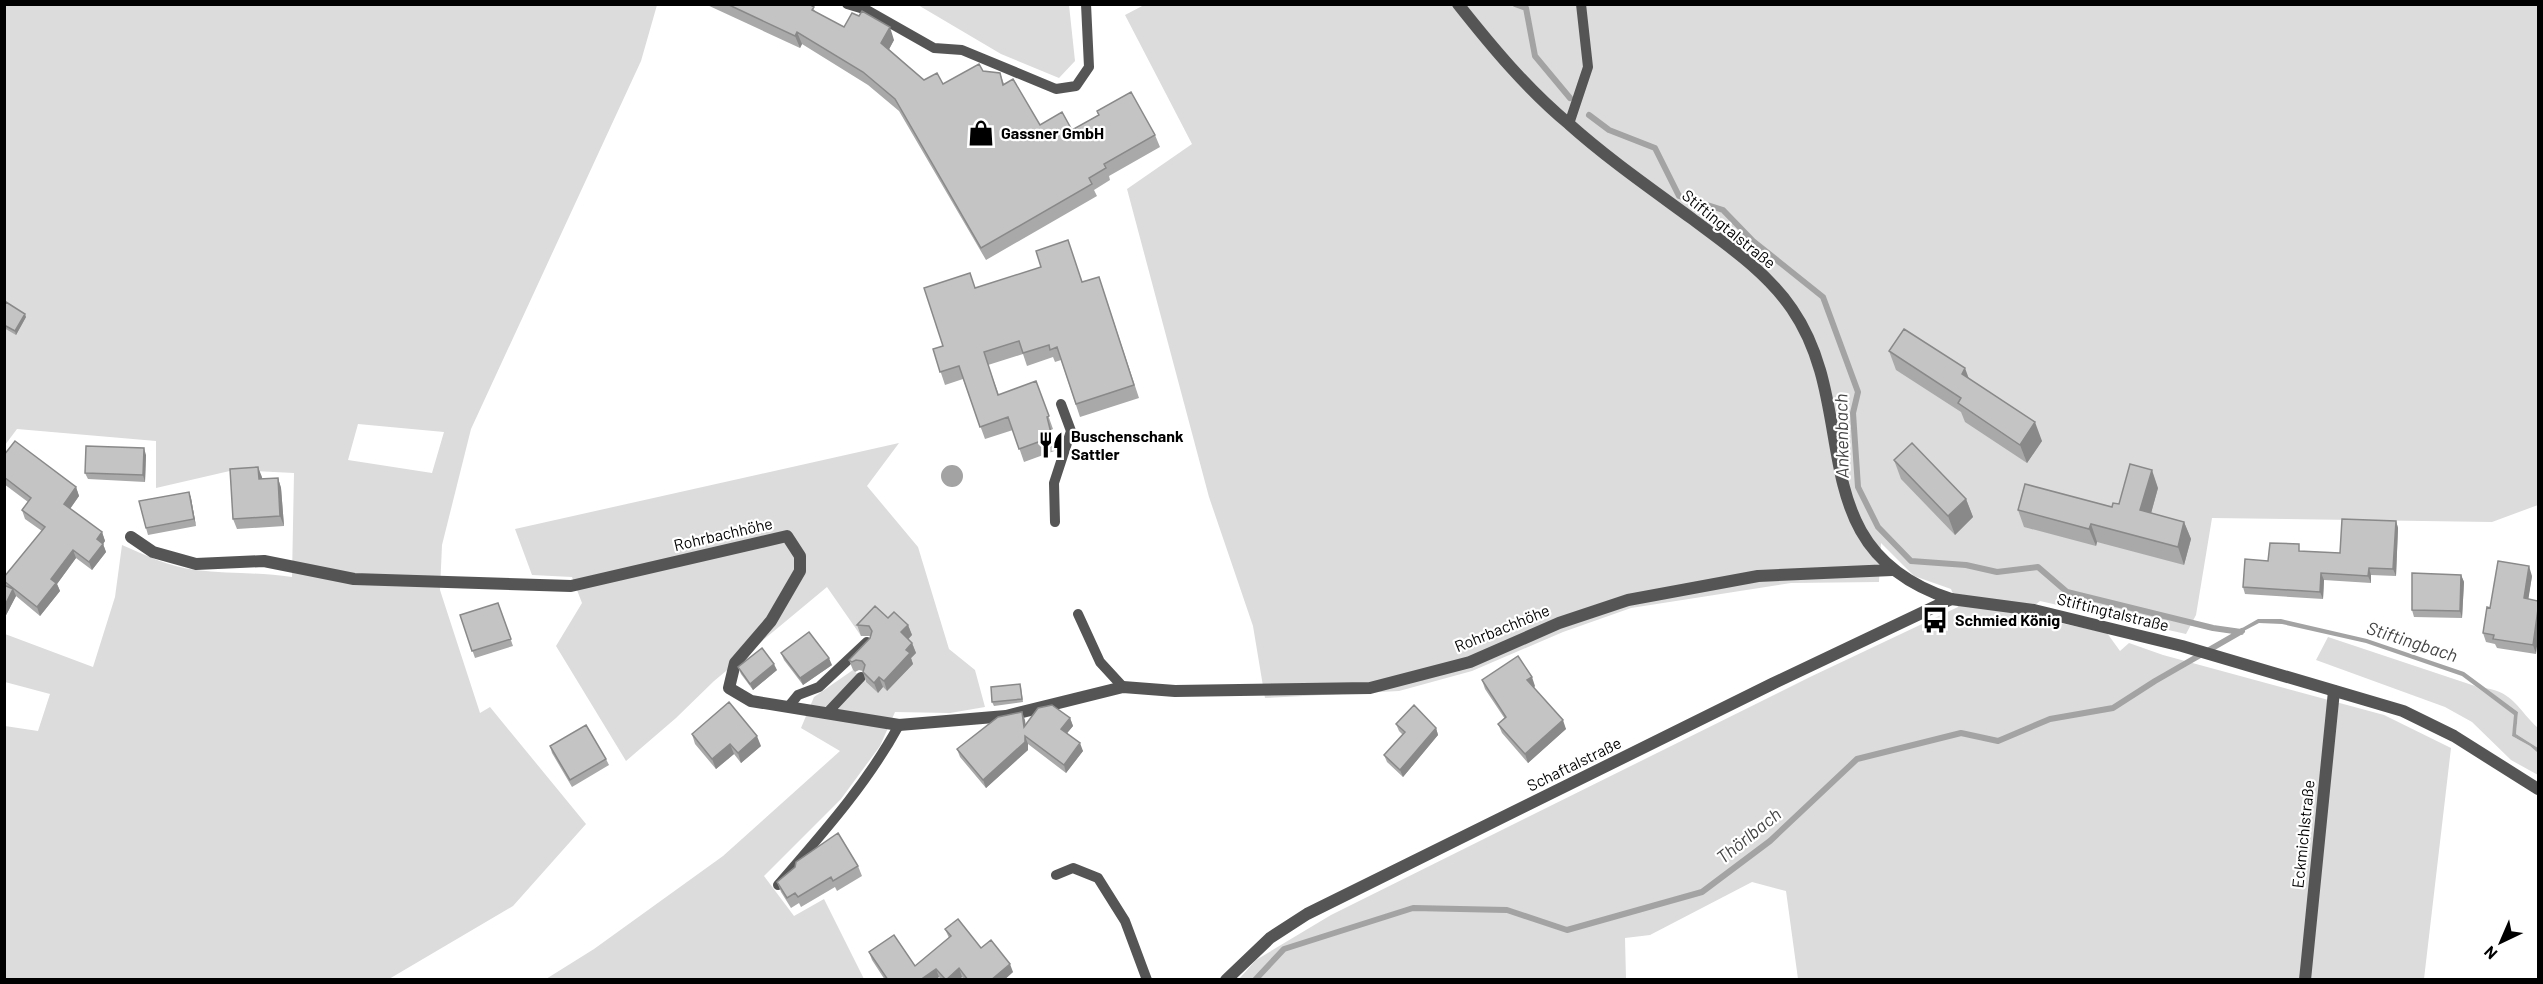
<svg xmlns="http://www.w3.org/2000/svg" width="2543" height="984" font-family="Barlow,sans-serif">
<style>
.green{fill:#dcdcdc;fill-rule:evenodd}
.water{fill:#a3a3a3}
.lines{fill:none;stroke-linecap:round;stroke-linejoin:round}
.stream{stroke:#a3a3a3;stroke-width:6}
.service{stroke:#555;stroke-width:10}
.minor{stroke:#555;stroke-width:12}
.tertiary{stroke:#555;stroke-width:12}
.wall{fill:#a9a9a9}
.shaded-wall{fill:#898989}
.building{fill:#c4c4c4;stroke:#898989;stroke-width:1.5}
.labels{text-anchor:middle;stroke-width:4.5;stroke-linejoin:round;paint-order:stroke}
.poi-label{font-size:16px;font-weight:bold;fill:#000;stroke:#fff;text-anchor:start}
.street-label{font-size:16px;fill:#000;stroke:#fff}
.water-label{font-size:18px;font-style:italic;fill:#444;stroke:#fff}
</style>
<rect width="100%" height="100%" fill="#fff"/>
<path class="green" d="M1146 4 2538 5V505L2492 522 2212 518 2196 615 2186 634 2040 601 2023 615 2107 633 2120 651 2129 643 2163 655 2384 715 2451 748 2424 979H1798L1786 891 1752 882 1650 935 1625 938 1626 979H1239L1256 960 1331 915 1810 677 1958 607 1951 589 1914 576 1881 543 1879 582 1791 583 1631 608 1563 632 1472 671 1399 691 1265 698 1253 626 1209 497 1127 189 1192 144 1125 15Z
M5 5H657L641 61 471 429 442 545 440 590 480 713 490 707 586 824 513 906 389 979H5V726L38 731 50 694 5 682V634L93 667 115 597 122 545C145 555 170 567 196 570 228 574 260 572 292 577L294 473 234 470 156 488V441L17 429 5 445ZM358 424 444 432 432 473 348 460Z
M918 5H1069L1075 61 1059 78 1001 54Z
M899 443 867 486 918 547 949 649 975 670 985 707 950 713 895 712 880 746 841 799 764 876 794 916 824 899 864 979H546L594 949 723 856 840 751 801 728 814 697 853 670 878 693 883 687 887 691 905 643 912 635 861 636 827 587 714 681 676 718 626 761 556 646 582 603 572 577 532 575 515 529Z
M2328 637 2475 686 2515 715 2512 736 2530 746 2538 753V775L2511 760 2472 722 2445 707 2316 660Z
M2485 688C2514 692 2519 711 2538 728V748L2516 734 2518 712Z"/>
<path class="water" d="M941 476a11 11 0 1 1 22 0a11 11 0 1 1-22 0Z
M2258 619H2281L2367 639 2464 672 2518 712 2516 734 2538 748V753L2530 746 2512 736 2514 715 2462 676 2366 643 2282 624 2259 623 2238 634 2237 631Z"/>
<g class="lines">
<path class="stream" d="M1515 4 1526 8 1535 56 1570 98
M1589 115 1609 130 1655 148 1679 196 1723 210 1753 241 1823 297 1858 392 1853 413 1858 487 1878 527 1911 561 1966 565 1997 572 2038 567 2067 592 2213 628 2241 632
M1255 980 1284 949 1413 908 1507 910 1567 930 1702 892 1770 841 1857 759 1961 733 1998 741 2050 719 2113 708 2155 681 2242 631"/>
<path class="service" d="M847 4 867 10 934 48 962 50 1056 89 1076 86 1089 67 1086 4
M1569 124 1588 67 1581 4
M1055 522 1054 483 1071 431 1061 404
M1078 614 1100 662 1123 687
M789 706 798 695 819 687 867 642
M828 712 861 677
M1056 875 1073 868 1098 878 1125 921 1147 980
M778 885C822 834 867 784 899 725"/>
<path class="minor" d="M1458 4C1492 47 1527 89 1569 124 1607 158 1650 188 1691 218 1727 245 1767 272 1792 309 1863 412 1798 549 1951 599
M131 537 153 552 196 564 264 561 354 579 571 586 787 536 800 556V571L771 621 735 663 729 688 751 701 899 725 1006 716 1123 687 1175 691 1370 688 1470 662 1559 623 1628 600 1758 576 1892 570
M1226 980 1270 938 1307 914 1772 684 1951 599
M2305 980 2334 691"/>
<path class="tertiary" d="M1951 599 2034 610 2182 646 2403 711 2454 736 2538 789"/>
</g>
<path class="wall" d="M705 4H809L816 12 844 27 894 40 889 49 924 80 943 84 983 71 1000 73 1004 84 1040 125 1072 130 1098 115 1097 111 1155 135 1160 147 1109 176 1110 180 1094 190 1097 196 986 260 899 111 868 85 802 44 800 48Z
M1083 282 1103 289 1139 398 1080 417 1061 360 1055 362 1053 357 1027 366 1023 354 988 365 999 395 1036 381 1053 429 1051 430 1057 450 1024 462 1013 430 985 439 963 379 945 385 933 349 943 346 976 288Z
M4 305 26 317 16 335 4 328Z
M1889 351 1969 379 2042 441 2027 463 1965 422 1961 412 1896 370Z
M4 455 76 487 79 496 70 509 102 532 105 541 103 544 106 552 92 570 76 558 57 584 60 591 40 616 16 596 4 619V577L42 531 25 519 22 510 28 502 4 484Z
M146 455 145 482 88 479 85 473Z
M1894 460 1966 499 1973 517 1955 535 1901 479Z
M262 477V479L278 478 281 488 284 526 237 529 233 519Z
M2158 488 2151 513 2184 522 2191 539 2184 565 2097 542 2096 546 2024 527 2018 510 2112 507Z
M189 492 191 498 196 526 148 535 146 528Z
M2396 521 2398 528 2396 576 2371 575V583L2324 580 2323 599 2245 594 2243 587 2268 561 2301 551 2340 553Z
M2461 575 2464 582 2462 618 2414 617 2412 610Z
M2532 576 2528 599 2536 654 2497 648 2495 644 2486 642 2483 633 2490 608Z
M498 603 513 646 475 658 460 615Z
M888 618 908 625 912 635 908 639 912 643 916 653 911 658 913 664 887 691 883 687 878 693 866 682 863 672V671L859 670 855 672 853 670 849 660 870 638 871 636H861L857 625Z
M781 653 832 665 803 685 784 660Z
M738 667 777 670 753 690 741 674Z
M1482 680 1535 686 1534 688 1566 729 1528 763 1502 733 1498 724 1505 719 1485 689Z
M1021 687 1023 702 994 706 992 702Z
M1022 712 1025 725 1070 718 1073 726 1067 733 1083 751 1066 773 1028 744V750L986 788 960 757 957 749Z
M1396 724 1436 728 1438 735 1403 777 1387 762 1384 755 1403 735 1399 731Z
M692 734 761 746 741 763 734 754 716 769 695 744Z
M550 746 606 759 609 765 572 787 552 753Z
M858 866 862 876 837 891 835 887 801 907 799 903 791 908 781 892 777 882Z
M945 929 981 948 1013 972 1004 980H964L962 977 959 980H941L939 977 935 980H885L872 960 869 952 915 966 949 938Z"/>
<path class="shaded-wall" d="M890 27 894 40 886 55 881 43Z
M797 32 802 44 800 48 795 36Z
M25 314 26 317 16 335 15 331Z
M1965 368 1972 387 1962 374Z
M1047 417 1051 430 1057 450 1052 437Z
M2035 422 2042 441 2027 463 2020 445Z
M144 448 146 455 145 482 143 475Z
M258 467 262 477 263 489 259 479Z
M2152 470 2158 488 2147 528 2140 510Z
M278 478 281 488 284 526 280 516Z
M76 487 79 496 67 513 64 504Z
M189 492 191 498 196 526 194 519Z
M1966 499 1973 517 1955 535 1948 516Z
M2396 521 2398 528 2396 576 2393 569Z
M2184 522 2191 539 2184 565 2178 547Z
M2091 524 2097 542 2096 546 2089 529Z
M102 532 105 541 103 544 106 552 92 570 89 562 97 539Z
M73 550 76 558 57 584 60 591 40 616 37 607 51 579Z
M2529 566 2532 576 2527 608 2524 598Z
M2369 568 2371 575V583L2368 576Z
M2321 573 2324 580 2323 599 2320 592Z
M2461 575 2464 582 2462 618 2460 611Z
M13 589 16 596 4 619V607Z
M2538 609V639L2536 654 2533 645Z
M908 625 912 635 905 643 901 632Z
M912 643 916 653 911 658 913 664 887 691 884 681 906 650Z
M829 658 832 665 803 685 800 678Z
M774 664 777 670 753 690 750 684Z
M879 677 883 687 878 693 874 683Z
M1532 677 1535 686 1531 689 1527 680Z
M1022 712 1025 720 1027 735 1024 727Z
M1070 718 1073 726 1064 737 1061 729Z
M1563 720 1566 729 1528 763 1525 754Z
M1436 728 1438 735 1403 777 1400 770Z
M757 736 761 746 741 763 738 753Z
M1025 736 1028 744V750L986 788 983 780Z
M1080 743 1083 751 1066 773 1064 765Z
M730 744 734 754 716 769 712 759Z
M1010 964 1013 972 1004 980H991Z
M959 968 962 977 959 980H946Z
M936 969 939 977 935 980H920Z"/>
<path class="building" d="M727 4H809L814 7 812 10 844 27 852 13 859 16 862 11 890 27 881 43 924 80 937 73 943 84 979 64 983 71 1000 73 1003 85 1013 79 1040 125 1062 112 1072 130 1099 115 1097 111 1131 92 1155 135 1104 164 1106 168 1089 178 1092 184 981 248 895 99 863 72 797 32 795 36Z
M1068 240 1082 282 1099 277 1134 385 1076 404 1057 347 1050 350 1049 345 1023 353 1019 341 984 352 998 395 1036 381 1049 416 1047 417 1052 437 1019 449 1008 417 980 427 959 366 940 372 933 349 943 346 924 288 970 273 975 288 1041 267 1036 251Z
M6 302 25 314 15 331 4 325V305Z
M1904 329 1965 368 1962 374 2035 422 2020 445 1958 403 1961 398 1889 351Z
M15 441 76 487 64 504 102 532 97 539 103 544 89 562 73 550 51 579 56 583 37 607 4 581V577L45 527 22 510 31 498 4 477V455Z
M1912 443 1966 499 1948 516 1894 460Z
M86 446 144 448 143 475 85 473Z
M2130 464 2152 470 2140 510 2184 522 2178 547 2091 524 2089 529 2018 510 2025 484 2112 507 2113 503 2119 504Z
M258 467 259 479 278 478 280 516 233 519 230 469Z
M189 492 194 519 146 528 139 501Z
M2342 519 2396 521 2393 569 2369 568 2368 576 2321 573 2320 592 2243 587 2245 559 2268 561 2270 543 2299 544V551L2340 553Z
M2498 561 2529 566 2524 598 2538 601V609L2533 645 2493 639 2494 635 2483 633 2487 607 2490 608Z
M2412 573 2461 575 2460 611 2412 610Z
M4 585 13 589 4 607Z
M498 603 511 639 472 651 460 615Z
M875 606 888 618 894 612 908 625 901 632 912 643 906 650 910 653 884 681 879 677 874 683 863 672 865 665 862 661 856 660 852 662 849 660 870 638 872 631 869 626 857 625Z
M809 632 829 658 800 678 781 653Z
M762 648 774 664 750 684 738 667Z
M1518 656 1532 677 1527 680 1563 720 1525 754 1498 724 1506 717 1482 680Z
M1020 684 1022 699 992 702 991 687Z
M729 702 757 736 738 753 730 744 712 759 692 734Z
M1052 705 1070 718 1061 729 1080 743 1064 765 1025 736V742L983 780 957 749 998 717 1022 712 1024 727 1038 708Z
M1414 705 1436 728 1400 770 1384 755 1405 732 1396 724Z
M586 725 606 759 570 780 550 746Z
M838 833 858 866 833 881 831 877 798 897 795 893 787 898 777 882 795 867 796 862Z
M958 919 981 948 991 940 1010 964 991 980H968L959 968 946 980 936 969 920 980H888L869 952 894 935 915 966 951 936 945 929Z"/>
<defs>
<g id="shop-bare" transform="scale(2.07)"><path d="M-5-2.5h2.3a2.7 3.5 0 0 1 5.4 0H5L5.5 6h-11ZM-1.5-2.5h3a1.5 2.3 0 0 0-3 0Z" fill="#000" stroke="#fff" stroke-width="2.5" paint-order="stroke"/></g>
<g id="restaurant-bare" transform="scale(2.07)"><path d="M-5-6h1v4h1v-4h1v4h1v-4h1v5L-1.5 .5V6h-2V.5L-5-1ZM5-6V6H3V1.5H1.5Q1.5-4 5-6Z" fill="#000" stroke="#fff" stroke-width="2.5" paint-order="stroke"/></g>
<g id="bus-bare" transform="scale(2.07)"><path d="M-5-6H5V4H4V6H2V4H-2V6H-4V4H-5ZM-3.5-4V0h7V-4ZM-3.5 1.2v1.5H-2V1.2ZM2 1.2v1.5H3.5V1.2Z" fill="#000" stroke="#fff" stroke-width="2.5" paint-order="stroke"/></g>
</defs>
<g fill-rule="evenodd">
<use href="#shop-bare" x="981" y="133"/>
<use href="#restaurant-bare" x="1051" y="445"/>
<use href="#bus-bare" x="1935" y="620"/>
</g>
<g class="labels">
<g class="poi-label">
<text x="1001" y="139">Gassner GmbH</text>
<text x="1071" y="442">Buschenschank<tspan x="1071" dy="18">Sattler</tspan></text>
<text x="1955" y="626">Schmied König</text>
</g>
<g class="street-label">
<text transform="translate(1729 229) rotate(39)" y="6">Stiftingtalstraße</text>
<text transform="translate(723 534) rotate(-13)" y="6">Rohrbachhöhe</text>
<text transform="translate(2113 612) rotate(14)" y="6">Stiftingtalstraße</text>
<text transform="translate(1502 628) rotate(-22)" y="6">Rohrbachhöhe</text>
<text transform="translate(1574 764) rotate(-26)" y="6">Schaftalstraße</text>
<text transform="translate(2303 834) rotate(-84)" y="6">Eckmichlstraße</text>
</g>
<g class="water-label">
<text transform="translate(1842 436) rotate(-91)" y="6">Ankenbach</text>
<text transform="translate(2412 642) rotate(18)" y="6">Stiftingbach</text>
<text transform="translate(1749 836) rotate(-39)" y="6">Thörlbach</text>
</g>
</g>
<rect width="2543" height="984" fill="none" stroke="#000000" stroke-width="12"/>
<g transform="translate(2501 942) rotate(224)" stroke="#ffffff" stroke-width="4.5" paint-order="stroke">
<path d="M0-4.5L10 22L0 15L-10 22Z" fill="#000000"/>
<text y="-9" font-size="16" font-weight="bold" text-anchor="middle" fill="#000000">N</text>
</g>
</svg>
